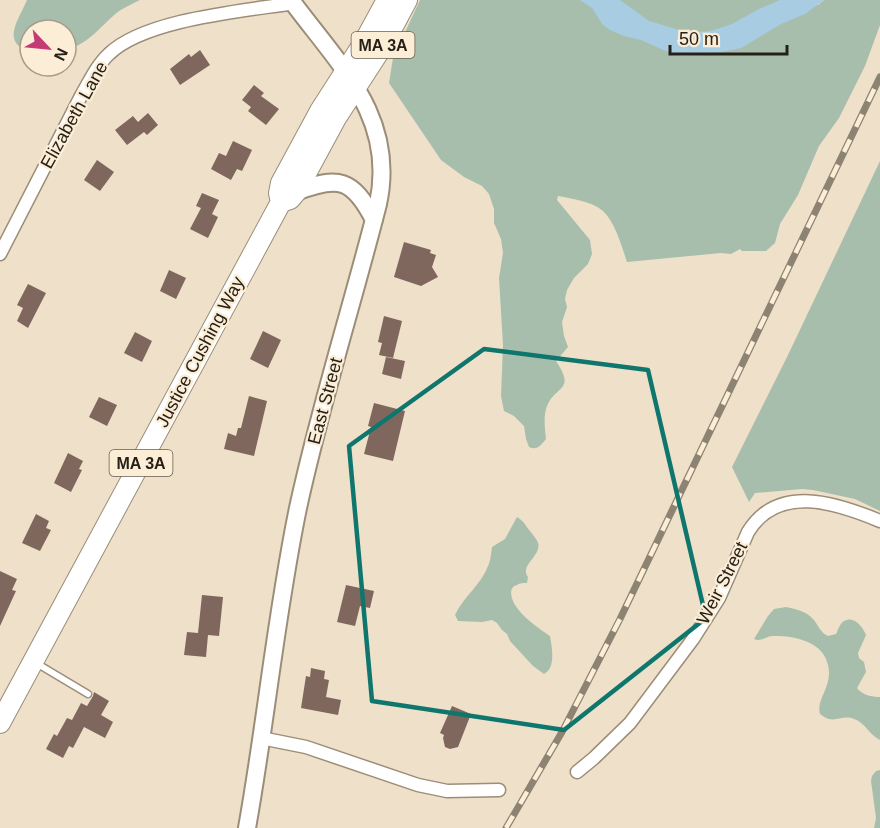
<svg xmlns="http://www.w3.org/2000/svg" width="880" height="828" font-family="Helvetica,sans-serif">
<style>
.green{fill:#a8beac}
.water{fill:#a8cce2}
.building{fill:#7f675e}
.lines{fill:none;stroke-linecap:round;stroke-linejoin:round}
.lane-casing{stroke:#9b8d78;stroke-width:9}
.street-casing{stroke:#9b8d78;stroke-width:15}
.secondary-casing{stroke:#9b8d78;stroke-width:20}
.primary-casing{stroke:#9b8d78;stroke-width:22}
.lane{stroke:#fff;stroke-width:6}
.street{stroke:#fff;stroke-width:12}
.secondary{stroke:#fff;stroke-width:16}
.primary{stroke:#fff;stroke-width:20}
.rail-casing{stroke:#8d8372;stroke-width:7}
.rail{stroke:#fcedd6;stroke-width:4.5;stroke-dasharray:14;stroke-linecap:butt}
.marked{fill:none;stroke:#0f766e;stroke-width:4.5;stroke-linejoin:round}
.labels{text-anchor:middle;stroke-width:4.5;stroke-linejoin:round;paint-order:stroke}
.shield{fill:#fcedd6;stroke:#665e51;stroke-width:1.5}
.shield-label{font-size:16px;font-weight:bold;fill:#262118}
.street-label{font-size:18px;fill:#262118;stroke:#fcedd6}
</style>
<rect width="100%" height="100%" fill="#efe0c9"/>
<path class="green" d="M27 0H140C133 3 126 7 119 11 100 26 91 43 66 50V30H30V51C0 43 19 19 27 0Z
M420 0H809L818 5 824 0H880V25L865 66 839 118 819 146 798 195 780 224 775 243 766 251H742L740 249 731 254 721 253 627 262C622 247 615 222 603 211 591 201 573 199 558 196L557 200 590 240 592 254 588 264 574 278 567 290 565 299 567 307 562 322 564 336 568 347 556 361C576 391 556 385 547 406 543 416 545 429 546 439 541 445 537 451 529 447L526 439 524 426 514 416 504 411 501 396 503 345 499 278 503 253 501 239 494 223V209L489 194 482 186 464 177 441 160 389 83 393 58Z
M880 161V511L855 499 813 490 802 489 755 493 749 502 732 467 788 355Z
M517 517C526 523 524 524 530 531 532 534 537 539 538 543 542 556 519 565 528 577L527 583C523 583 520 583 517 585 513 586 512 588 511 592 511 610 537 627 550 636 552 648 556 668 544 674L533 666 510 641 507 634 502 630 497 623 492 620 482 622 458 621 455 615C463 597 481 585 488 566 491 560 491 553 492 547L505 539Z
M786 607C795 609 805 611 811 617 818 623 819 632 828 636L836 634C838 630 840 623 844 621 854 615 863 627 866 635L858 653 859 658 864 662 866 672 857 688C862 695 872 697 880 697V740C868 734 866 723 854 719 845 715 837 721 829 719 825 718 823 716 820 714 815 697 838 683 825 657 817 640 789 635 772 636 765 637 761 642 754 639L768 616 774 609Z
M880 770V828H874L876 818 871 781 872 776 876 771Z"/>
<path class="water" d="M580 0H620L649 21 679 30 696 32 711 31 732 24 757 10 780 0H824L805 14 781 24 741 48 707 55 683 56 675 55 641 40 624 36 610 30 603 25 592 8Z"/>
<path class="building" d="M200 50 210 65 180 85 170 69 189 54 191 57Z
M254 85 264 93 261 96 279 109 266 125 248 111 251 107 242 100Z
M148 113 158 125 147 135 144 132 127 145 115 130 133 116 138 122Z
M233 141 252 150 242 171 237 169 231 180 211 169 219 153 226 156Z
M97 160 114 172 100 191 84 180Z
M202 193 219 200 212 214 218 217 208 238 190 229 201 208 196 206Z
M404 242 431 250 430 253 436 255 432 267 438 277 421 286 394 277Z
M169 270 186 278 176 299 160 291Z
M28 284 46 293 28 328 17 321 23 308 17 305Z
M384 316 402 321 393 358 379 355 382 343 378 342Z
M263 331 281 340 268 368 250 359Z
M135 332 152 341 142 362 124 353Z
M386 357 405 361 401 379 382 374Z
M249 396 267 401 254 456 224 449 228 433 236 436 238 428H241Z
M99 397 117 405 107 426 89 417Z
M374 403 405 411 393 461 364 454 371 427 368 426Z
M68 453 83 461 79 469 82 470 71 492 54 483Z
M36 514 49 521 46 528 51 530 40 551 22 543Z
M0 571 17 579 12 590 16 591 0 626Z
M346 585 374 591 370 608 360 606 355 626 337 622Z
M202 595 223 597 219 636 208 635 206 657 184 655 187 632 198 633Z
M311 668 325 671 324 679 329 680 326 697 341 700 338 715 301 708 306 676 310 677Z
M94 692 109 701 101 715 113 722 105 738 84 727 73 748 69 746 63 758 46 749 54 734 57 736 67 718 72 720 81 703 87 706 93 696Z
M452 706 471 714 458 747 450 749 445 747 443 738 444 735 440 733Z"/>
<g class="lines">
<g class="lane-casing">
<path id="lane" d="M36 663 88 694"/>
</g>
<g class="street-casing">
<path id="street" d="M0 254 81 96C89 82 97 65 109 54 145 19 244 11 294 3
M261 738 306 747 418 785 447 791 499 790
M577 772 594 758 630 723 693 639 719 598 748 532C778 483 837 503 880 521"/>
</g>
<g class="secondary-casing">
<path id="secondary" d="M296 192C339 175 353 179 374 220
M247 828C266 722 276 614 298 508 320 406 352 306 378 204 397 117 338 64 291 0"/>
</g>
<g class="primary-casing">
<path id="primary" d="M281 202 290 199 296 192 336 118 382 47 407 0
M0 723 281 202 279 193 281 183 320 111 363 44 387 0"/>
</g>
<use href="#lane" class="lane"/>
<use href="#street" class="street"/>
<use href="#secondary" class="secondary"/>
<use href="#primary" class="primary"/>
<g class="rail-casing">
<path id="rail" d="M506 828 562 732 620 619 880 77"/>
</g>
<use href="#rail" class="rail"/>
</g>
<path class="marked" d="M484 349 648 370 706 618 564 730 372 701 349 446Z"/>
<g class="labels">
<g class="shield">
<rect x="351.5" y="32" width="63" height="26" rx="4.5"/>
<rect x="109.5" y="450" width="63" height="26" rx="4.5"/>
</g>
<g class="shield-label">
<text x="383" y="51">MA 3A</text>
<text x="141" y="469">MA 3A</text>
</g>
<g class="street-label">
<text transform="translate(74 115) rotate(-61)" y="6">Elizabeth Lane</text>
<text transform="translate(200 352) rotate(-62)" y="6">Justice Cushing Way</text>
<text transform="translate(325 401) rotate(-75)" y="6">East Street</text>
<text transform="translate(722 583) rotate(-63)" y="6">Weir Street</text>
</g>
</g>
<g transform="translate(48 48) rotate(116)"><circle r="28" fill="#fcedd6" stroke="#a69b8a" stroke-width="1.5"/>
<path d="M0-4.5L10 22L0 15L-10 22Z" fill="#c43a75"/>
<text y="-9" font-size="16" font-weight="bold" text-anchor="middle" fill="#262118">N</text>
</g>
<path d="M670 45v9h117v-9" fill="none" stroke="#262118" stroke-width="3"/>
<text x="679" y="45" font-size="18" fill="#262118" stroke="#fcedd6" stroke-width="4.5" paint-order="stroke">50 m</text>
</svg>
